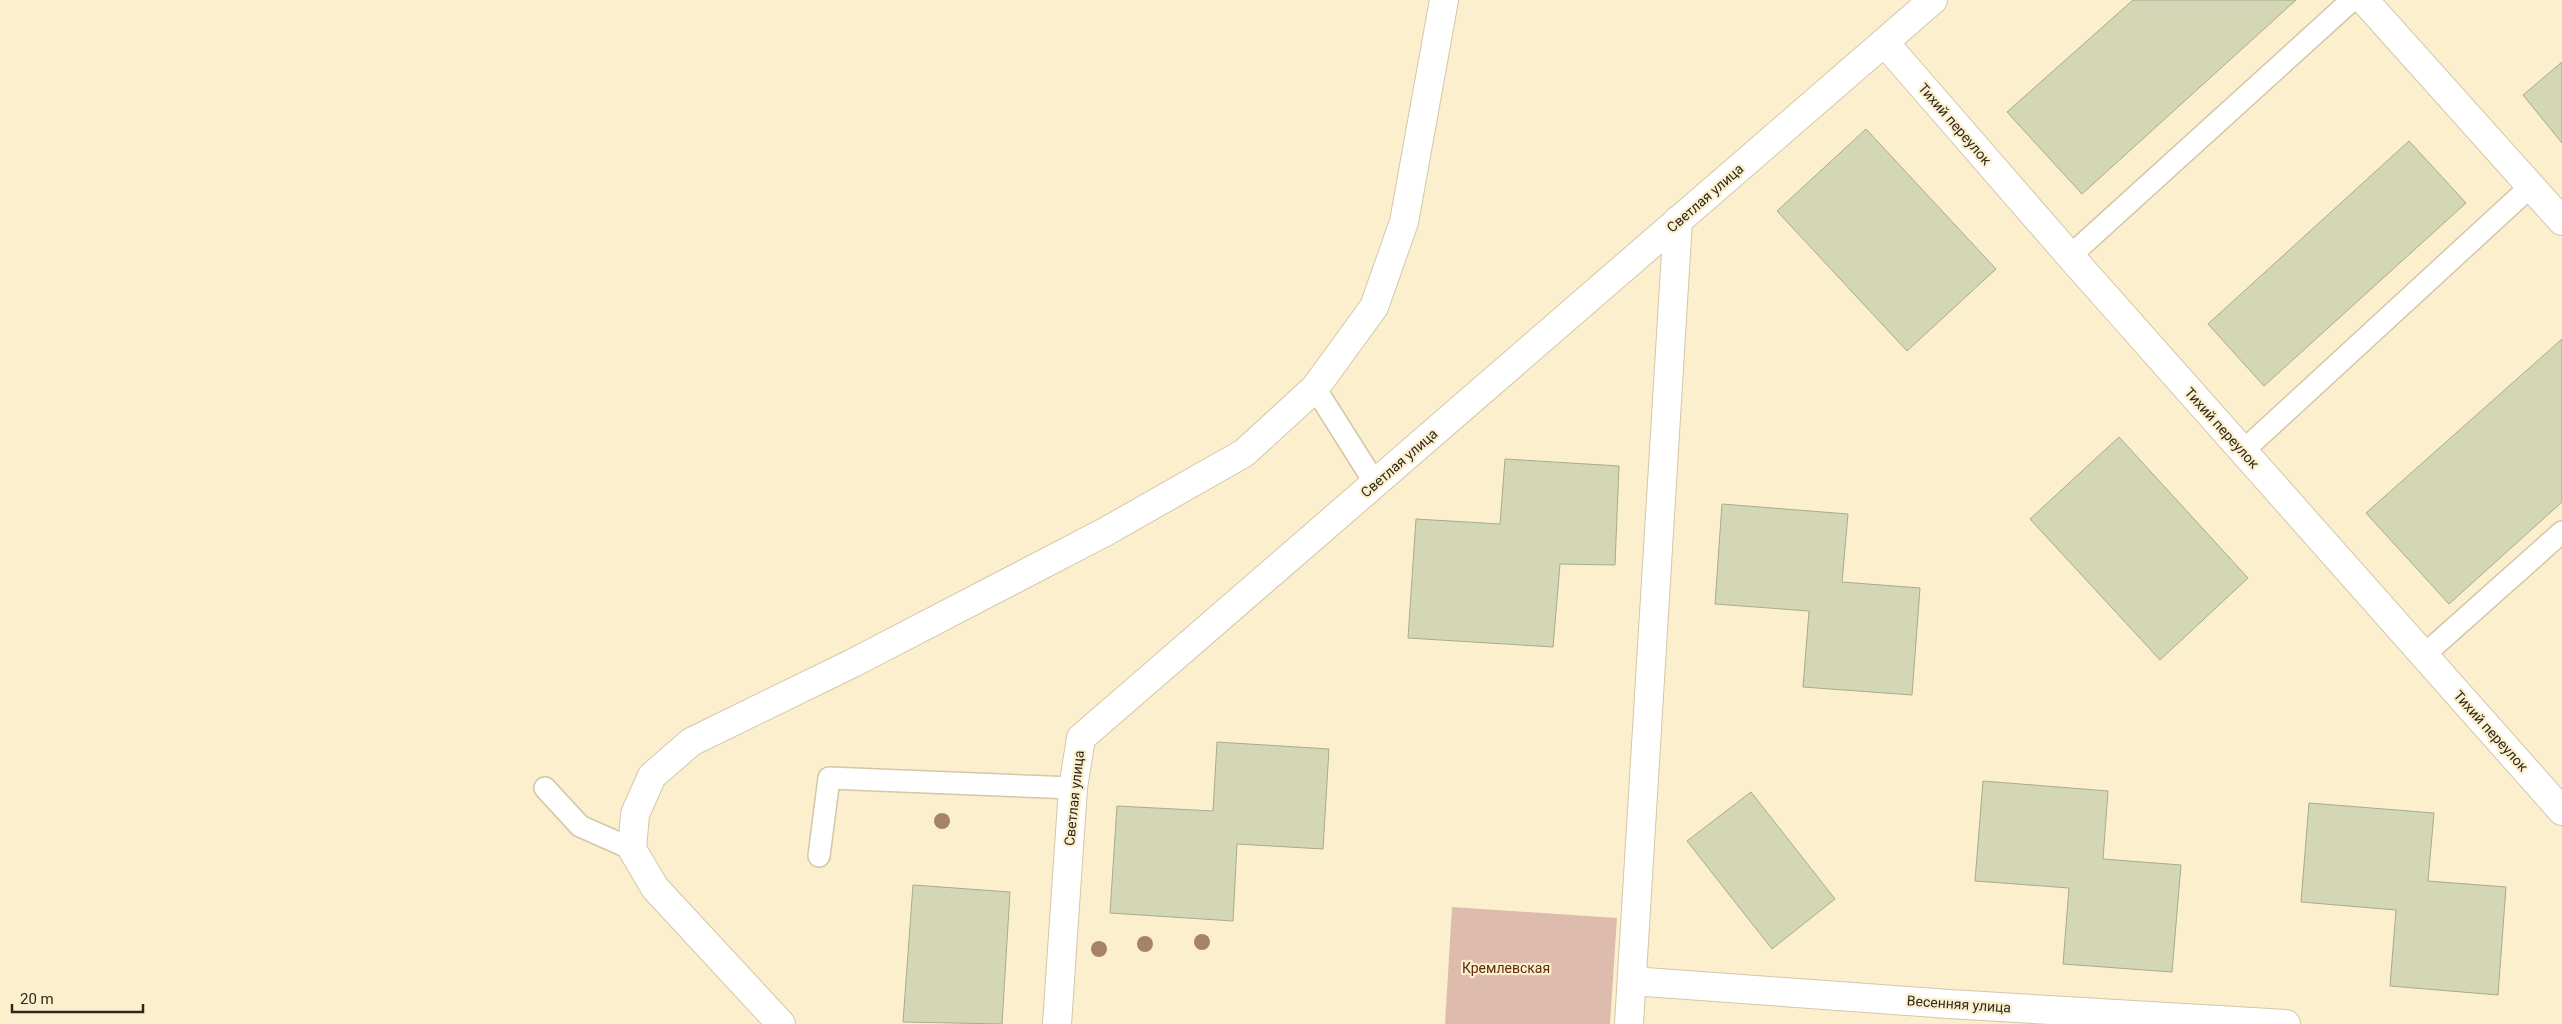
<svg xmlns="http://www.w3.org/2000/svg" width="2562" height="1024" font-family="Roboto,sans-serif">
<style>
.green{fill:#ddbcae}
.building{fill:#d4d7b6;stroke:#a8ab8b}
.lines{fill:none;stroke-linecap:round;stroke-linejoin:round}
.lane-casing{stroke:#d4c7a8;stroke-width:24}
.street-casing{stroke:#d4c7a8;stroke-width:30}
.lane{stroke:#fff;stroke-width:21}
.street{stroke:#fff;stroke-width:28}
.tree{fill:#a68367}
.labels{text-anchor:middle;stroke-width:4.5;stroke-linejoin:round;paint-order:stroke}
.street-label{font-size:14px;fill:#2e291d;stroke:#fcefce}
.park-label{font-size:14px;fill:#602a13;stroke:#fcefce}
</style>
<rect width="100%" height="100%" fill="#fcefce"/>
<path class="green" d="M1452 907 1617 918 1610 1024H1445Z"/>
<path class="building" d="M2133 0H2296L2082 194 2007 112Z
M2562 62V143L2523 95Z
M1866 129 1996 269 1907 351 1777 211Z
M2409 141 2466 203 2264 386 2208 324Z
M2562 339V502L2449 604 2366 513Z
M2119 437 2248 578 2160 660 2030 519Z
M1505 459 1619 466 1615 565 1560 564 1553 647 1408 638 1416 519 1500 524Z
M1722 504 1848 514 1842 582 1920 588 1912 695 1803 687 1809 611 1715 604Z
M1217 742 1329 749 1323 849 1237 844 1233 921 1110 913 1117 806 1213 811Z
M1983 781 2108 791 2103 859 2181 865 2172 972 2063 964 2069 888 1975 881Z
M1751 792 1835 899 1772 949 1687 841Z
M2309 803 2434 813 2428 881 2506 887 2498 995 2390 986 2396 910 2301 902Z
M913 885 1010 892 1002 1024 903 1022Z"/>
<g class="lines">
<g class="lane-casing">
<path id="lane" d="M2070 256 2352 0
M1315 388 1375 483
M2243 451 2531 186
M2424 655 2562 532
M545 788 580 826 632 849
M819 856 829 778 1073 788"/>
</g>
<g class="street-casing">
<path id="street" d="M2364 0 2562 221
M1885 43 2070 256 2562 811
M1632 981 1949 1004 2286 1024
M781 1024 655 888 632 849 635 814 652 776 691 742 853 663 1105 532 1244 453 1315 388 1374 307 1404 222 1444 0
M1057 1024 1073 788 1081 738 1933 0
M1629 1024 1678 220"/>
</g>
<use href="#lane" class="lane"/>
<use href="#street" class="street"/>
</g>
<g class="tree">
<circle cx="942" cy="821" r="8"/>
<circle cx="1202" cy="942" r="8"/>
<circle cx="1145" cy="944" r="8"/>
<circle cx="1099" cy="949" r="8"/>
</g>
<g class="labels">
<g class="street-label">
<text transform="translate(1955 124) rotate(49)" y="5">Тихий переулок</text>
<text transform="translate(1705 198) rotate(-41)" y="5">Светлая улица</text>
<text transform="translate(2222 428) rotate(48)" y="5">Тихий переулок</text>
<text transform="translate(1399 463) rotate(-41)" y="5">Светлая улица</text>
<text transform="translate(2491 731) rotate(48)" y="5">Тихий переулок</text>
<text transform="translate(1074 798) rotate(-84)" y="5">Светлая улица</text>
<text transform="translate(1959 1004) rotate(4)" y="5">Весенняя улица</text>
</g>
<g class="park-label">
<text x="1506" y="973">Кремлевская</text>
</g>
</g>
<path d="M12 1004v8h131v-8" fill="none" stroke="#2e291d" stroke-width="2.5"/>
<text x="20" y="1004" font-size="15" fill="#2e291d" stroke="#fcefce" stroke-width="4" paint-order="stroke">20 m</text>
</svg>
